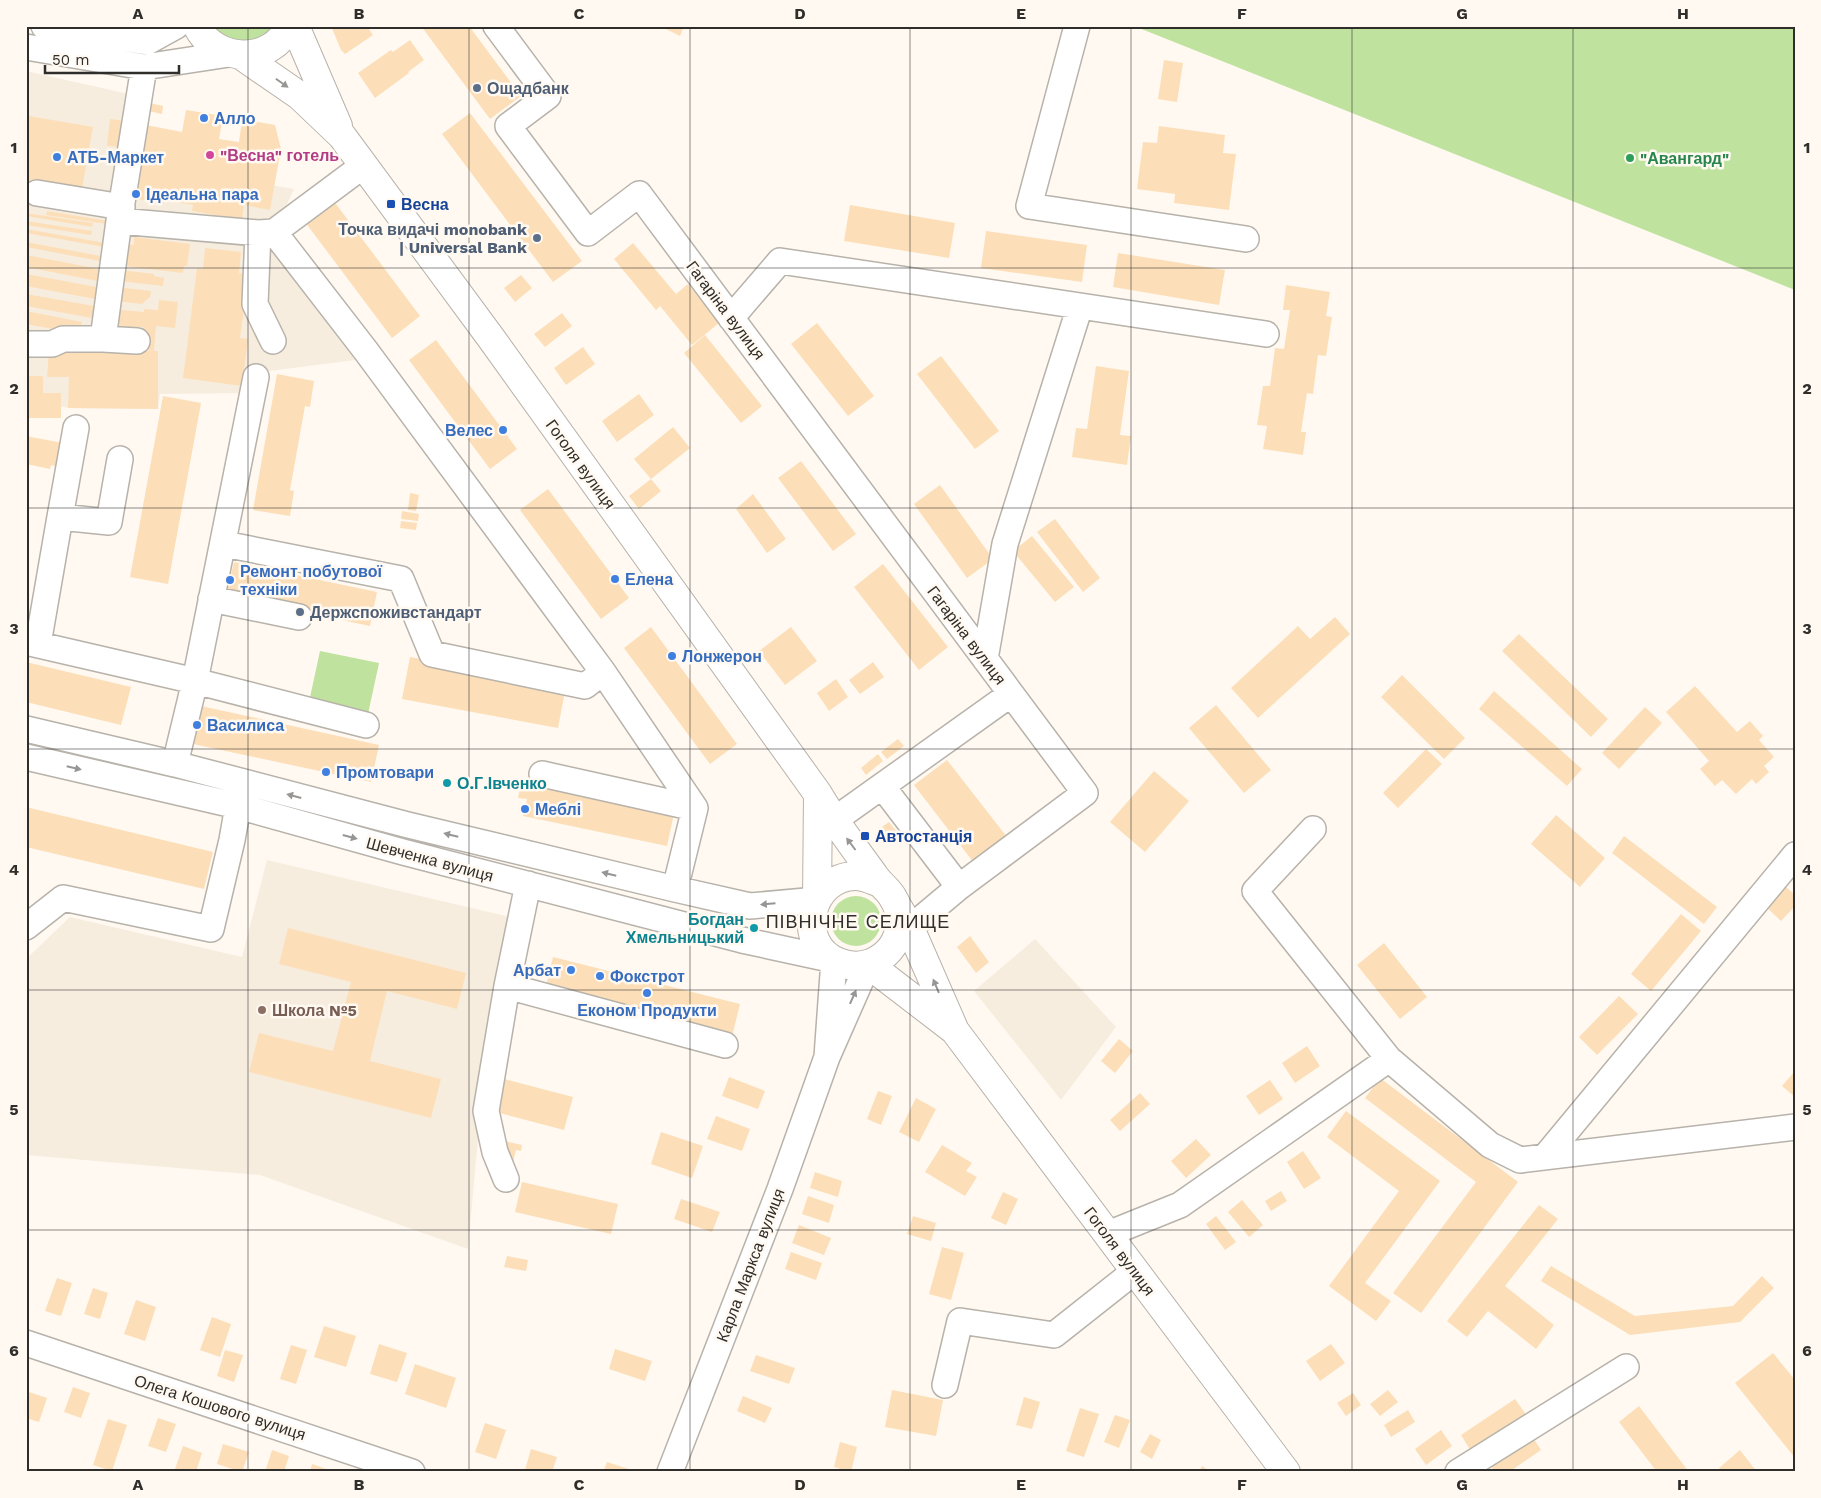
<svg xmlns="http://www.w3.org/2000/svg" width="1821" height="1498" font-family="'Work Sans',sans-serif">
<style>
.built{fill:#f7eddf}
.green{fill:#bfe29f}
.building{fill:#fcdfb8}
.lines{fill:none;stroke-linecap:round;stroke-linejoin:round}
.minor-casing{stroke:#b7b2aa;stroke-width:28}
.major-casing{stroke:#b7b2aa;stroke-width:30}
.minor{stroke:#fff;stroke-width:25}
.major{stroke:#fff;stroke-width:28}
.oneway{fill:#989695}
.grid{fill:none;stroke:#302e2b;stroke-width:1;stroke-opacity:0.55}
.service-dot{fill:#5c6f8a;stroke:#fff9f1;stroke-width:2}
.shop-dot{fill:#3f7fe0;stroke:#fff9f1;stroke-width:2}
.hotel-dot{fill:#d1479c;stroke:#fff9f1;stroke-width:2}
.leisure-dot{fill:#2e9e5b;stroke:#fff9f1;stroke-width:2}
.transit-dot{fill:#1a4fb4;stroke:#fff9f1;stroke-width:2}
.culture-dot{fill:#0f9aa8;stroke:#fff9f1;stroke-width:2}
.education-dot{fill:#8d6e63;stroke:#fff9f1;stroke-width:2}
.labels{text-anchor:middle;stroke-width:5;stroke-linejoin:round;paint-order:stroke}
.service-label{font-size:16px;font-weight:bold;fill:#4e5e75;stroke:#fff9f1;text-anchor:start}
.shop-label{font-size:16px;font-weight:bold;fill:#366cbe;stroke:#fff9f1;text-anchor:start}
.hotel-label{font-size:16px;font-weight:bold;fill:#b23c85;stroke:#fff9f1;text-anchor:start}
.leisure-label{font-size:16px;font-weight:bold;fill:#27864d;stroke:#fff9f1;text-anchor:start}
.transit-label{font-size:16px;font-weight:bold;fill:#164399;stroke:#fff9f1;text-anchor:start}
.street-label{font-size:16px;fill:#302e2b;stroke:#fff9f1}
.culture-label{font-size:16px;font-weight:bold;fill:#0d838f;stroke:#fff9f1;text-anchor:start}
.education-label{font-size:16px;font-weight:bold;fill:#785e54;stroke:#fff9f1;text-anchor:start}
.neighbourhood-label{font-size:18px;letter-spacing:1px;fill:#302e2b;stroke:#fff9f1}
.neatline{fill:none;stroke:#302e2b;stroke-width:2}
.grid-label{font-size:16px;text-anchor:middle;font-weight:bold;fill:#302e2b}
</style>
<rect width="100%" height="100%" fill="#fff9f1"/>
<path class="built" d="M26 71 151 99 139 162 294 189 272 237 363 359 254 373 247 393 160 394 158 409 68 408 42 402H26Z
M267 860 519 919 485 1061 468 1249 260 1175 26 1155V959L70 917 242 957Z
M1035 939 1116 1027 1061 1100 974 991Z"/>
<path class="green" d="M208 26H275L262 39 234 44Z
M1134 26H1795V290Z
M320 651 379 663 368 714 309 702Z
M831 921a25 25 0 1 1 50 0a25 25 0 1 1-50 0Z"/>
<path class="building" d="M331 26H367L373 35 345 54 341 50Z
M421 26H469L521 96 490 119Z
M660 26H684L680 36Z
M410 40 424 60 408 72 409 73 375 98 358 73 391 50 393 52Z
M1164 60 1183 63 1177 102 1158 99Z
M141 101 163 106 162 114 148 111Z
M186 110 223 116 219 139 239 142 242 119 275 125 281 149 270 210 244 205 242 220 192 211 193 205 165 200 164 204 132 198 146 125 182 132Z
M470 113 582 261 553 282 442 134Z
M29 116 93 127 81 194 26 196V129Z
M110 119 126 121 122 147 107 146Z
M1159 126 1225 135 1223 153 1236 154 1229 210 1174 203 1175 194 1137 189 1143 142 1157 143Z
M333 200 420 316 392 338 305 222Z
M850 205 955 223 949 258 844 241Z
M47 211 114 222V225L46 215Z
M26 213 93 223 92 227 26 216Z
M26 221 92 231 91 235 26 225Z
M26 229 111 244 110 248 26 233Z
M986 231 1087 245 1082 282 981 268Z
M134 237 190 244 187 266H184L183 273 123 266 125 244 134 245Z
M26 242 106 257 105 262 26 247Z
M633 243 676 294 688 284 719 323 692 345 660 306 656 310 614 259Z
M205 248 241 252 239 273 249 274 240 338 248 339 242 386 183 378 197 268 203 269Z
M1118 253 1225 270 1219 305 1113 287Z
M26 255 105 270 103 282 26 267Z
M120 270 154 274V276L164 278 163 286 119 281Z
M26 274 102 288 100 300 26 286Z
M521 275 532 288 515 302 504 288Z
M1286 285 1330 292 1326 316 1332 317 1326 356 1318 355 1313 394 1307 393 1301 432H1306L1303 455 1263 449 1267 426 1257 425 1263 386H1270L1275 348 1284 349 1290 310H1283Z
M116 287 151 291 150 297 142 304 114 301Z
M26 294 94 306 92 318 26 306Z
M159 300 178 302 175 328 156 326 154 351 140 349 143 327H135V329L110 326 111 309 144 312V309L158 310Z
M26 311 82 322 80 334 26 324Z
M562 313 572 326 545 347 534 334Z
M817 323 874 396 848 416 791 344Z
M705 335 762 406 741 423 684 353Z
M436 340 517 449 490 469 409 360Z
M583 347 595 364 566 385 554 368Z
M49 350 158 351V409L68 408 69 377H47Z
M941 356 999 431 975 449 917 374Z
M1096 366 1129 371 1120 435 1131 436 1127 465 1072 457 1076 428 1087 429Z
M277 374 314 381 310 407 305 406 290 490 294 491 290 516 253 510Z
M26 376H43V393H61V418H26Z
M639 394 654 415 617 442 602 421Z
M163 396 201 403 168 584 130 577Z
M673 427 690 448 651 479 661 491 639 509 629 496 651 479 634 459Z
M26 436 68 444 64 468 51 465 50 469 26 464Z
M801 461 856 534 833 551 778 478Z
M940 485 993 559 967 578 914 504Z
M548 489 629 598 601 619 520 510Z
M410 493 419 495 416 511 408 510Z
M753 494 786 539 767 553 736 509Z
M402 511 419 514 418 521 401 519Z
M1055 519 1100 578 1083 592 1037 532Z
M401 521 417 523 416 530 400 528Z
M1032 536 1074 587 1055 602 1013 551Z
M234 562 377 592 370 626 226 596Z
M883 564 948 647 919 670 854 587Z
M1335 617 1350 634 1258 718 1231 688 1298 626 1310 639Z
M651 627 737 744 710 764 624 648Z
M791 627 817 661 785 685 759 651Z
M1519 634 1608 719 1591 737 1502 651Z
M410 657 566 686 558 728 402 699Z
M26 662 131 687 121 725 26 702Z
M873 662 884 677 860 694 849 680Z
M1402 675 1465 738 1444 759 1381 697Z
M836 679 848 697 829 711 817 693Z
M1695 686 1737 732 1750 721 1763 736 1759 740 1774 757 1764 766 1769 772 1756 784 1752 779 1736 794 1722 780 1715 786 1700 769 1709 761 1666 712Z
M1494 691 1582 769 1567 786 1479 709Z
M1216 705 1271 770 1244 793 1189 728Z
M201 706 379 745 371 782 193 744Z
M1645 707 1662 723 1619 769 1602 753Z
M898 739 904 746 887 759 881 752Z
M1426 749 1442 764 1398 808 1383 793Z
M878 754 883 761 866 775 861 768Z
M947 760 1007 837 974 863 914 785Z
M1154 771 1189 801 1145 852 1110 822Z
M531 779 675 809 667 846 523 816 527 799 518 798 520 788 529 790Z
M26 807 213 852 204 889 26 847Z
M1556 815 1605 858 1580 887 1531 844Z
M889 822 896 831 889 837 882 827Z
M1624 836 1717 907 1704 924 1612 853Z
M1784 885 1795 895V906L1781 921 1765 906Z
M1681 914 1701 931 1651 991 1631 974Z
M288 928 466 973 457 1009 387 991 370 1061 441 1079 431 1118 249 1072 259 1033 333 1051 351 982 279 964Z
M970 936 989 962 976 973 957 947Z
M1384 943 1427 997 1400 1019 1357 965Z
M553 957 740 1004 731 1041 544 994Z
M1619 996 1638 1014 1597 1055 1579 1037Z
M1119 1039 1133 1051 1115 1073 1101 1061Z
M1307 1046 1320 1066 1295 1083 1282 1063Z
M1795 1071V1097L1782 1086Z
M497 1077 573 1097 564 1130 488 1110Z
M729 1077 765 1091 758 1109 722 1096Z
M1380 1078 1518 1182 1421 1313 1393 1293 1476 1182 1365 1098Z
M1270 1080 1283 1099 1259 1115 1246 1096Z
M878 1091 892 1096 881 1125 867 1119Z
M1140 1093 1150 1104 1120 1131 1110 1120Z
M916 1098 936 1109 919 1142 899 1132Z
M1346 1111 1440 1181 1365 1283 1391 1301 1376 1321 1329 1286 1399 1191 1327 1137Z
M716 1116 750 1129 742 1151 707 1139Z
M661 1132 703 1146 692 1178 651 1164Z
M1196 1139 1211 1155 1186 1178 1171 1161Z
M505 1141 522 1145 521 1151 516 1150 513 1162 500 1159Z
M942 1145 972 1163 966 1171 977 1177 965 1196 925 1172Z
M1303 1151 1321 1178 1304 1189 1287 1162Z
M815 1172 842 1181 838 1197 810 1188Z
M522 1182 618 1204 611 1234 515 1212Z
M1281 1191 1287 1201 1271 1211 1265 1201Z
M1003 1192 1018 1199 1006 1225 991 1218Z
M808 1196 834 1205 829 1223 802 1214Z
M681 1199 720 1212 712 1232 674 1219Z
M1242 1200 1263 1225 1249 1237 1228 1212Z
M1539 1205 1558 1219 1505 1286 1554 1325 1536 1349 1488 1311 1467 1337 1447 1321Z
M913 1216 936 1223 931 1241 907 1234Z
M1216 1216 1236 1242 1225 1250 1206 1224Z
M799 1225 831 1238 824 1255 792 1243Z
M942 1247 964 1253 951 1300 929 1294Z
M791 1252 822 1263 816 1280 785 1269Z
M507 1256 528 1260 526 1271 504 1267Z
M1551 1266 1635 1316 1733 1306 1762 1276 1774 1288 1740 1322 1630 1335 1541 1281Z
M57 1278 72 1283 61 1316 45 1311Z
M93 1288 108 1293 100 1319 84 1314Z
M136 1300 156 1307 145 1341 124 1334Z
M212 1317 231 1324 220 1357 200 1350Z
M324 1326 356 1336 346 1367 314 1357Z
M379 1344 407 1353 397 1382 370 1374Z
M1331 1344 1345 1363 1320 1381 1306 1361Z
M291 1345 307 1350 296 1384 280 1379Z
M615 1349 652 1361 645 1381 609 1369Z
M225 1350 243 1355 234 1382 217 1376Z
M1773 1353 1795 1380V1458L1735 1383Z
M756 1355 795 1368 789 1384 750 1371Z
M415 1364 456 1378 446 1408 405 1394Z
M73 1387 90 1393 81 1418 64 1412Z
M892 1390 943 1400 936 1436 885 1427Z
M1388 1390 1398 1402 1380 1416 1370 1404Z
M29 1392 47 1398 39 1422 26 1418V1399Z
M1353 1393 1361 1405 1346 1416 1337 1403Z
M743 1396 772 1408 765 1423 737 1411Z
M1024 1397 1040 1402 1032 1429 1016 1425Z
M1515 1399 1527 1416 1472 1453 1461 1435Z
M1639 1406 1689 1472H1657L1619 1422Z
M1080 1408 1099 1414 1084 1457 1066 1451Z
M1408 1410 1415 1422 1391 1437 1384 1425Z
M1115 1415 1130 1420 1119 1448 1104 1442Z
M158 1418 176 1424 166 1452 148 1446Z
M108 1419 127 1425 112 1471 93 1465Z
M485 1423 506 1430 496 1459 475 1452Z
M1441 1430 1452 1446 1426 1465 1415 1449Z
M1530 1433 1541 1450 1509 1472H1495L1488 1462Z
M1150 1434 1161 1440 1152 1459 1140 1452Z
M840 1442 857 1447 851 1472 834 1467Z
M223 1444 249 1452 242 1472 217 1464Z
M183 1446 202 1453 196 1472H174Z
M531 1449 557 1457 552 1472H530L525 1470Z
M272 1450 289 1456 284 1472H265Z
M1740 1450 1757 1472H1722L1719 1468Z
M607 1462 635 1471V1472H603Z
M312 1464 329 1470V1472H310Z
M1202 1466 1211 1472H1199Z"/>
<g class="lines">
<g class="minor-casing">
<path id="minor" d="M44 26 147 42 176 26
M496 26 548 96 508 126 588 233 639 194 1085 793 959 887
M1077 26 1029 206 1246 239
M26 47 144 67 229 54
M144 67 119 221 258 233 274 232 364 165
M37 193 122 207
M119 221 103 339 137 341
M274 232 366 351 603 672 695 808 675 889
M258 233 255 304 273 341
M731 318 780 261 1266 334
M26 344H52L63 339H103
M60 517 76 428
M224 544 401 579 432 654 585 686 603 672
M211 599 299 617
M26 642 195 681 366 725
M38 644 60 517 109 522 120 459
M985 659 1005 544 1080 306
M26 729 175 764 408 825 675 889 750 906 817 900
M26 757 238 806 403 852 742 940 834 960 827 1057
M175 764 195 681 256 377
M542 774 695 808
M882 786 1011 694
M833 821 882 786 959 887 910 928
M1313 829 1255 891 1389 1059 1490 1145 1520 1160 1795 1127
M26 927 63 898 211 929 232 840 238 806
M507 986 725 1045
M1545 1157 1795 855
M506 1179 495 1152 486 1111 507 986 528 884
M1108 1234 1180 1205 1389 1059
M26 1343 412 1472
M945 1385 960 1321 1054 1335 1135 1271
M670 1472 780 1189 827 1057 868 964
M1458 1472 1626 1367"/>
</g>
<g class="major-casing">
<path id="major" d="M197 26C215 63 272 65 289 26
M295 26 338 126
M242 56 300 96 342 136 491 338 818 794C835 823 856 850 876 878 881 885 889 890 893 898 899 907 901 919 899 930 896 946 885 957 871 963 860 967 848 966 838 962 794 944 809 877 855 876 864 876 872 880 880 883
M817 900 818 794
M899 909 910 928 955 1031 1286 1472
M868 964 954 1030"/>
</g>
<use href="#minor" class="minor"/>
<use href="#major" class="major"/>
</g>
<defs><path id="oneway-solid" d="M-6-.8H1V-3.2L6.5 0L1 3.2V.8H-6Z" transform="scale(1.25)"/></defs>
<g class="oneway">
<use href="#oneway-solid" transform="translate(282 83) rotate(35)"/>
<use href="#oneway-solid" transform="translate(74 768) rotate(13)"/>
<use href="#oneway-solid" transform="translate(294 796) rotate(-165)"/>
<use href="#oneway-solid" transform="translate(451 835) rotate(-166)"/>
<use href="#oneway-solid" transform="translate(350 837) rotate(15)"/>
<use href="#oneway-solid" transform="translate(851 844) rotate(-127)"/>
<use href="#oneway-solid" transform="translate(609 874) rotate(-166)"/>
<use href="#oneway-solid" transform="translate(768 904) rotate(175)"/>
<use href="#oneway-solid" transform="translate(936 986) rotate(-113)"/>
<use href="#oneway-solid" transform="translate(853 997) rotate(-66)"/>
</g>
<path class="grid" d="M248 26V1472M469 26V1472M690 26V1472M910 26V1472M1131 26V1472M1352 26V1472M1573 26V1472M26 268H1795M26 508H1795M26 749H1795M26 990H1795M26 1230H1795"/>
<g class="service-dot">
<circle cx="477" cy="88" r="5"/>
<circle cx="537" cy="238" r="5"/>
<circle cx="300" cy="612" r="5"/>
</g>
<g class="shop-dot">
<circle cx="204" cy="118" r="5"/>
<circle cx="57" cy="157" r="5"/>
<circle cx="136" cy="194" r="5"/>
<circle cx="503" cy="430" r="5"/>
<circle cx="615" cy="579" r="5"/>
<circle cx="230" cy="580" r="5"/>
<circle cx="672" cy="656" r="5"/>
<circle cx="197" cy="725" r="5"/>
<circle cx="326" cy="772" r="5"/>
<circle cx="525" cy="809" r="5"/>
<circle cx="571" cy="970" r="5"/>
<circle cx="600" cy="976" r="5"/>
<circle cx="647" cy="993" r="5"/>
</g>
<circle class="hotel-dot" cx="210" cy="155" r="5"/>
<circle class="leisure-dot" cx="1630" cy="158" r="5"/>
<g class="transit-dot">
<rect x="386" y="199" width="10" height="10" rx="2.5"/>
<rect x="860" y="831" width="10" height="10" rx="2.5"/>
</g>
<g class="culture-dot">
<circle cx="447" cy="783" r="5"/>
<circle cx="754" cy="928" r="5"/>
</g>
<circle class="education-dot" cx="262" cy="1010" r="5"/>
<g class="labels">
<g class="service-label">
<text x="487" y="94">Ощадбанк</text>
<text x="527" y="235" text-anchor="end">Точка видачі monobank<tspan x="527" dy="18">| Universal Bank</tspan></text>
<text x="310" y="618">Держспоживстандарт</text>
</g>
<g class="shop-label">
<text x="214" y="124">Алло</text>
<text x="67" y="163">АТБ-Маркет</text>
<text x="146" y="200">Ідеальна пара</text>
<text x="493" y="436" text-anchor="end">Велес</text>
<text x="240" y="577">Ремонт побутової<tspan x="240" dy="18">техніки</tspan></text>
<text x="625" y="585">Елена</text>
<text x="682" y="662">Лонжерон</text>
<text x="207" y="731">Василиса</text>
<text x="336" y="778">Промтовари</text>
<text x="535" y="815">Меблі</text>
<text x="561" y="976" text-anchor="end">Арбат</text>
<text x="610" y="982">Фокстрот</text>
<text x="647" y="1016" text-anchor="middle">Економ Продукти</text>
</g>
<g class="hotel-label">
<text x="220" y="161">"Весна" готель</text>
</g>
<g class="leisure-label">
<text x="1640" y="164">"Авангард"</text>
</g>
<g class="transit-label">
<text x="401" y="210">Весна</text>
<text x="875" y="842">Автостанція</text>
</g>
<g class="street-label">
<text transform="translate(726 310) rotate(53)" y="6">Гагаріна вулиця</text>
<text transform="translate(581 464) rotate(54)" y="6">Гоголя вулиця</text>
<text transform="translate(967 635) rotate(53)" y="6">Гагаріна вулиця</text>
<text transform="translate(430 859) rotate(15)" y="6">Шевченка вулиця</text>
<text transform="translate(1120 1251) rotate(53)" y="6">Гоголя вулиця</text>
<text transform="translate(750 1265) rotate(-69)" y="6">Карла Маркса вулиця</text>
<text transform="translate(220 1407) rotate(18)" y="6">Олега Кошового вулиця</text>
</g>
<g class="culture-label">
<text x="457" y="789">О.Г.Івченко</text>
<text x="744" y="925" text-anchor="end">Богдан<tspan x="744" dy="18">Хмельницький</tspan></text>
</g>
<g class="education-label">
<text x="272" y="1016">Школа №5</text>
</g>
<g class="neighbourhood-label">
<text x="858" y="928">ПІВНІЧНЕ СЕЛИЩЕ</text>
</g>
</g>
<rect width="1821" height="1498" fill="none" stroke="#fff9f1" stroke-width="55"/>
<path d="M45 65v8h134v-8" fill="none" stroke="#302e2b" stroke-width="2.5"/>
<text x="52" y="65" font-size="15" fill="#302e2b" stroke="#fff9f1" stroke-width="4" paint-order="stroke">50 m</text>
<rect x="28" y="28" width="1766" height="1442" class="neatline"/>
<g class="grid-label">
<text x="138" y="19">A</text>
<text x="359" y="19">B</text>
<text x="579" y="19">C</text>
<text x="800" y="19">D</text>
<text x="1021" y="19">E</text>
<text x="1242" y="19">F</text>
<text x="1462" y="19">G</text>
<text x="1683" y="19">H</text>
<text x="14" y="153">1</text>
<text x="1807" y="153">1</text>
<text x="14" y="394">2</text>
<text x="1807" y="394">2</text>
<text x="14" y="634">3</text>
<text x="1807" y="634">3</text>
<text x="14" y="875">4</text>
<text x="1807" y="875">4</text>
<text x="14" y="1115">5</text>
<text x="1807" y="1115">5</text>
<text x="14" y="1356">6</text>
<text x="1807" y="1356">6</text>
<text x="138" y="1490">A</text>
<text x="359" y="1490">B</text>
<text x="579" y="1490">C</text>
<text x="800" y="1490">D</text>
<text x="1021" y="1490">E</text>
<text x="1242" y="1490">F</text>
<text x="1462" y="1490">G</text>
<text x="1683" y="1490">H</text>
</g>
</svg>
